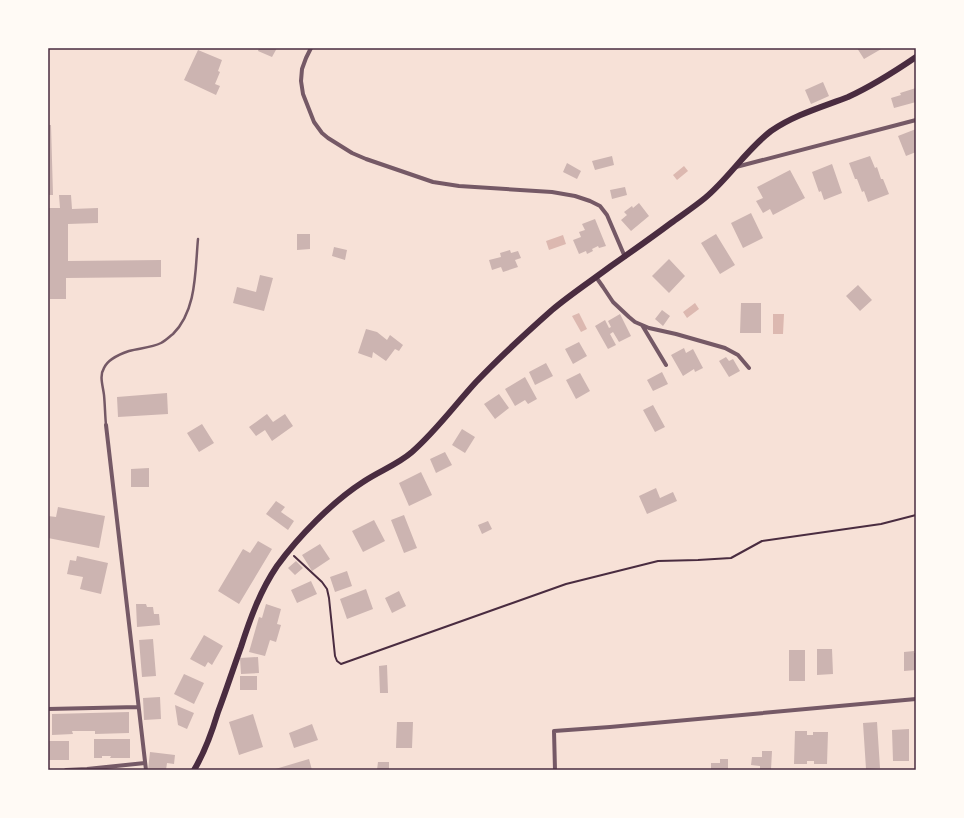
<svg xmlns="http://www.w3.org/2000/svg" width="964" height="818" font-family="Overpass,sans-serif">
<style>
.water{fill:#dcb8b0}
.building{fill:#ccb4b1}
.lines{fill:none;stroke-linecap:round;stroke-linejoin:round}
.path{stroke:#4a2c40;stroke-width:2}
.service{stroke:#755966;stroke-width:2.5}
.minor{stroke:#755966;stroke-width:4}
.secondary{stroke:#4a2c40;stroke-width:6}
.neatline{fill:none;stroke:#4a2c40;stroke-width:1.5}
</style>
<rect width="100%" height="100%" fill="#f7e1d7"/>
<path class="water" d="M684 166 688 171 677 180 673 175Z
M563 235 566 244 549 250 546 241Z
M695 303 699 309 687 318 683 312Z
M579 313 587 329 581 332 572 316Z
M773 314H784L783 334H773Z"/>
<path class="building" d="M259 48H277L272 57 258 51Z
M857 48H883L864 59Z
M198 50 222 60 218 71 220 72 215 84 220 86 216 95 184 80Z
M823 82 829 96 811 104 805 90Z
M916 88V102L894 108 891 98 901 95 900 93Z
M48 125H51L53 195H48Z
M916 129V152L906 156 898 136Z
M612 156 614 165 595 170 592 161Z
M870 156 875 168 877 167 881 179H883L889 194 868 202 864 191 862 192 857 179H855L849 163Z
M567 163 581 171 577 179 563 172Z
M832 164 842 193 824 200 821 191 819 192 812 172Z
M790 170 805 198 773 215 770 209 763 213 756 201 763 198 757 187Z
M625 187 627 195 612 199 610 190Z
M59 195H71L72 209 98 208V223L68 224V261L161 260V277L66 278V299H50L49 208H60Z
M639 203 649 216 631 231 621 220 627 215 624 212 632 206 633 208Z
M751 213 763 238 743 248 731 223Z
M595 219 606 246 599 248 598 246 592 249 593 251 587 254 586 251 579 254 573 240 581 237 579 232 585 230 582 224Z
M297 234H310V249L297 250Z
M716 234 735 265 720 274 701 243Z
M334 247 347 250 345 260 332 256Z
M510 250 511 253 518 251 521 258 515 260 518 267 503 272 501 267 492 270 489 260 501 257 500 253Z
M669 259 685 276 669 293 652 276Z
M260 275 273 278 264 311 233 303 237 287 256 292Z
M858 285 872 300 860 311 846 296Z
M741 303H761V333H740Z
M662 310 670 316 663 326 655 319Z
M620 314 631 336 619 342 613 332 610 334 616 345 608 349 595 326 605 320 609 328 611 327 608 321Z
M366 329 377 332 387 340 390 335 403 345 399 351 395 349 386 361 373 352 372 358 358 353Z
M579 342 587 356 573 364 565 349Z
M684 348 686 353 693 349 703 368 695 372 694 369 683 376 671 355Z
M726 357 729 361 733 359 740 371 729 377 719 361Z
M546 363 553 376 535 385 529 372Z
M662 372 668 384 653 391 647 380Z
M580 373 590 391 576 399 566 380Z
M525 377 537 399 528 404 525 400 515 406 505 389Z
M167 393 168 414 118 417 117 397Z
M499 394 509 408 495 419 484 404Z
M653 405 665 427 655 432 643 410Z
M267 414 273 422 285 414 293 426 272 441 265 430 256 436 249 427Z
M202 424 214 443 199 452 187 433Z
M462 429 475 437 465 453 452 445Z
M445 452 452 465 436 473 430 459Z
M149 468V487H131V469Z
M421 472 432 495 409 506 399 483Z
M656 488 660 498 673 492 677 501 647 514 639 496Z
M276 501 285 507 281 512 294 521 288 530 266 514Z
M58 507 105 516 99 548 48 538V516L56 517Z
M404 515 417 548 404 553 391 520Z
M374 520 385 541 363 552 352 531Z
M488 521 492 529 482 534 478 525Z
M258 541 272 549 239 604 218 591 243 549 250 553Z
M320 544 330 559 312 571 302 555Z
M77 556 108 563 101 594 80 589 83 577 67 574 70 560 76 561Z
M296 561 303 568 295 575 288 568Z
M347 571 352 586 335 592 330 577Z
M311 581 317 594 297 603 291 590Z
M366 589 373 609 347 619 340 599Z
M399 591 406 606 392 613 385 598Z
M136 604H146L147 607H153L154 614H159L160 625 137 627Z
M266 604 281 609 277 624 281 625 276 642 270 640 265 656 249 652 259 617 262 618Z
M204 635 223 646 212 665 208 662 205 667 190 659Z
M153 639 156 676 142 677 139 640Z
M817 649H832L833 674 817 675Z
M789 650H805V681H789Z
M914 651V653H916V670L904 671V652Z
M258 657 259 673 241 674 240 658Z
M387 665 388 693H380L379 666Z
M184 674 204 683 194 704 174 694Z
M240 676H257V690H240Z
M160 697 161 719 144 720 143 698Z
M175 705 194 713 187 729 178 725Z
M129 712V733L95 734V731H72L73 734 52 735V714Z
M253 714 263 747 239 755 229 722Z
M397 722H413L412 748H396Z
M877 722 880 768 866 769 863 723Z
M312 724 318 740 294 748 289 733Z
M909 729V761H893L892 730Z
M795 731H807V735H813V732H828L827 764H814V761H807V764H794Z
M94 739H130V758H110L111 756H102V758H94Z
M48 741H69V760H48Z
M762 751H772L771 770H760V766L751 765 752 757H762Z
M150 752 175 755 174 764 167 763 166 770H148Z
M309 759 312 770H272Z
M720 759H728V770H711V763H720Z
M378 762H389V770H377Z"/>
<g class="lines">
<path class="path" d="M294 556 322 582 327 589 329 598 335 656 337 661 341 664 566 584 658 561 698 560 731 558 762 541 881 524 916 515"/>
<path class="service" d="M106 425C105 415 105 405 104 395 103 386 99 376 104 368 108 359 120 354 129 351 139 348 151 348 161 343 165 341 169 337 173 334 197 310 195 271 198 239"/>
<path class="minor" d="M311 48 306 58 302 69 301 81 303 94 314 122 322 133 328 138 352 153 366 159 433 182 459 186 552 192 575 196 590 201 600 206 607 215 625 257
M736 167 916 120
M596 277 603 287 613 302 629 317 635 322 649 328 676 334 725 348 738 355 749 368
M642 325 666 365
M106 425 146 770
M48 709 138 707
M66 770 87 769 145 763
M555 770 554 731 610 727 916 699"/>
<path class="secondary" d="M194 770C205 752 212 732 218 712 226 691 233 669 241 647 250 619 260 591 277 566 298 537 332 502 363 482 379 471 397 465 412 452 436 431 454 406 476 382 500 357 526 333 552 310 571 294 591 281 611 266 631 252 651 238 671 223 682 215 694 207 705 198 729 178 746 150 771 131 794 115 822 107 848 97 872 86 894 72 916 57"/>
</g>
<rect width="964" height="818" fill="none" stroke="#fffaf5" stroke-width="98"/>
<rect x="49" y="49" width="866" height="720" class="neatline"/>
</svg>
